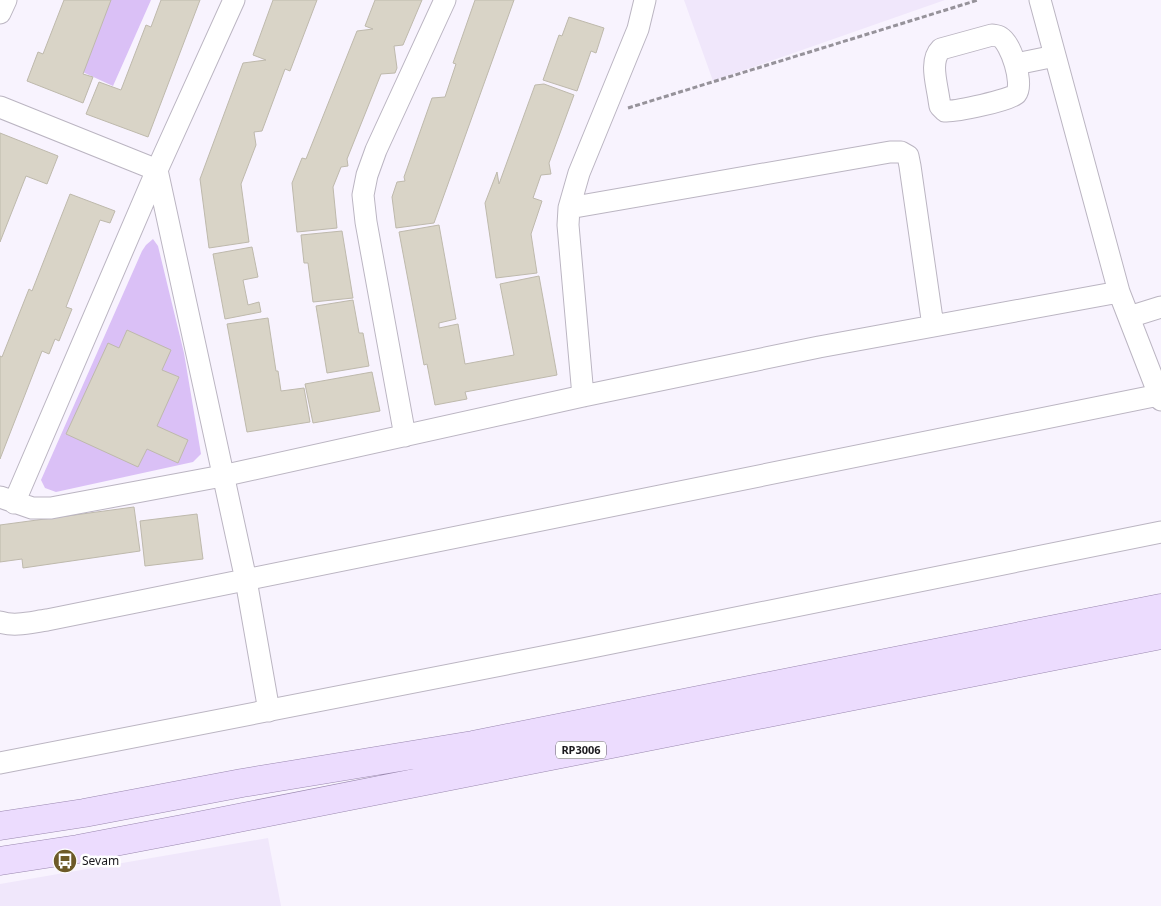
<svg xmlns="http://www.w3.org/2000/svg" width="1161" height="906" font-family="'Noto Sans',sans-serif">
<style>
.built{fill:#f0e7fb}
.green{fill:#dac0f6}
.building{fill:#d9d4c7;stroke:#beb9ac}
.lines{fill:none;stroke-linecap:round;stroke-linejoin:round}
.minor-casing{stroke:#bbb5c2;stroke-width:23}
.major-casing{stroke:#9a88af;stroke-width:29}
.path{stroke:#96929a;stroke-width:3;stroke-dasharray:5 2.5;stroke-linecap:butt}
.minor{stroke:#fff;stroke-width:21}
.major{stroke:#ecdcfe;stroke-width:28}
.labels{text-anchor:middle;stroke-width:5;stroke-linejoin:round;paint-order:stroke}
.shield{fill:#fff;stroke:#5f5d61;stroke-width:1}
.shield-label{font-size:11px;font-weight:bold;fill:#1a181d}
.poi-label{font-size:12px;fill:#1a181d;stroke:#fff;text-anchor:start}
</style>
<rect width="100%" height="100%" fill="#f8f3fe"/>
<path class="built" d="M684 0H945L713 81Z
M268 838 281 906H0V884Z"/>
<path class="green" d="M102 0H151L113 86 74 68Z
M153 239 158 246 184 353 201 454 193 462 56 492 45 488 41 480 142 251 146 245Z"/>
<path class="building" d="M64 0H111L83 74 93 77 83 103 27 81 38 52 43 54Z
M161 0H200L148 137 86 114 99 82 121 90 146 25 151 27Z
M273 0H317L290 71 285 69 262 131 254 132 256 145 241 184 249 242 209 248 200 179 243 63 266 60 253 55Z
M375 0H422L403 45 394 46 397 68 395 73 381 74 347 159 348 166 341 167 333 187 337 228 297 232 292 183 302 158 306 159 357 31 373 29 365 26Z
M475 0H514L434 223 396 228 392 197 397 182 405 181 404 177 432 98 445 97 456 64 453 63Z
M569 17 604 28 596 53 591 51 577 91 543 80 559 35 562 36Z
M544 84 574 95 549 163 551 174 541 175 533 198 542 201 531 234 537 273 496 278 485 203 497 172 499 184 535 85Z
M0 133 58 156 47 184 26 176 0 242Z
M70 194 115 211 110 223 100 220 66 307 72 309 59 341 55 339 49 354 42 351 0 459V356L2 357 29 289 32 291Z
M439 225 456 319 439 323V328L458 324 465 364 514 355 500 284 539 276 557 375 465 392 467 399 435 405 427 364 424 365 399 232Z
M342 231 353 298 313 302 308 263H304L301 235Z
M252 247 258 277 243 280 248 305 259 302 261 312 225 319 213 254Z
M353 300 359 333H363L369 366 327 373 316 306Z
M268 318 276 371H278L281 391 304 388 310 422 247 432 227 324Z
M127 330 171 350 162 370 179 377 157 426 188 440 178 463 147 449 138 467 66 434 108 343 119 348Z
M372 372 380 411 313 423 305 384Z
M134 507 140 551 23 568 22 559 0 562V525Z
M197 514 203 559 145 566 140 521Z"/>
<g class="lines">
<g class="minor-casing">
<path id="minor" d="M1040 0 1119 292 1161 400
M0 13 6 0
M992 35C993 35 999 36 1000 37 1011 43 1024 84 1016 94 1012 100 954 112 945 111L940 106 939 100C937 84 929 61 941 49Z
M1016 64 1055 56
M0 107 157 170 246 580 269 711
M569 208 890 152H901L908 156 910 166 933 326
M1129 317 1161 307
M583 396 568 225 569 208 579 173 638 29 645 0
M405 436 366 222 363 195 367 175 376 150 445 0
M0 497 32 508H51L222 476 583 396 819 347 1119 292
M14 503 157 170 234 0
M0 622C15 627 32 622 47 620L1159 395
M0 763C387 688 775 612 1161 532"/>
</g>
<g class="major-casing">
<path id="major" d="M0 826 84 813 242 783 473 745 1161 608
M0 861 78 849 193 827 1161 635"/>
</g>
<path class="path" d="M628 108 978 0"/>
<use href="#minor" class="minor"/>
<use href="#major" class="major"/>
</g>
<defs>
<g id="bus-disc" transform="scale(1.25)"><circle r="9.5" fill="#6d5a28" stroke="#fff"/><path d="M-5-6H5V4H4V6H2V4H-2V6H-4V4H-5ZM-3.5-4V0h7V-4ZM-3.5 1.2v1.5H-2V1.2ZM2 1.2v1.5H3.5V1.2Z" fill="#fff"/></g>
</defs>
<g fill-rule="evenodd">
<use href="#bus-disc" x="65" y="861"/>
</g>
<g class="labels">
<rect class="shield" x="556" y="741.5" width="50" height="17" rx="4"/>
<g class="shield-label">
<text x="581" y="754">RP3006</text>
</g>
<g class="poi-label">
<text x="82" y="865">Sevam</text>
</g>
</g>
</svg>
